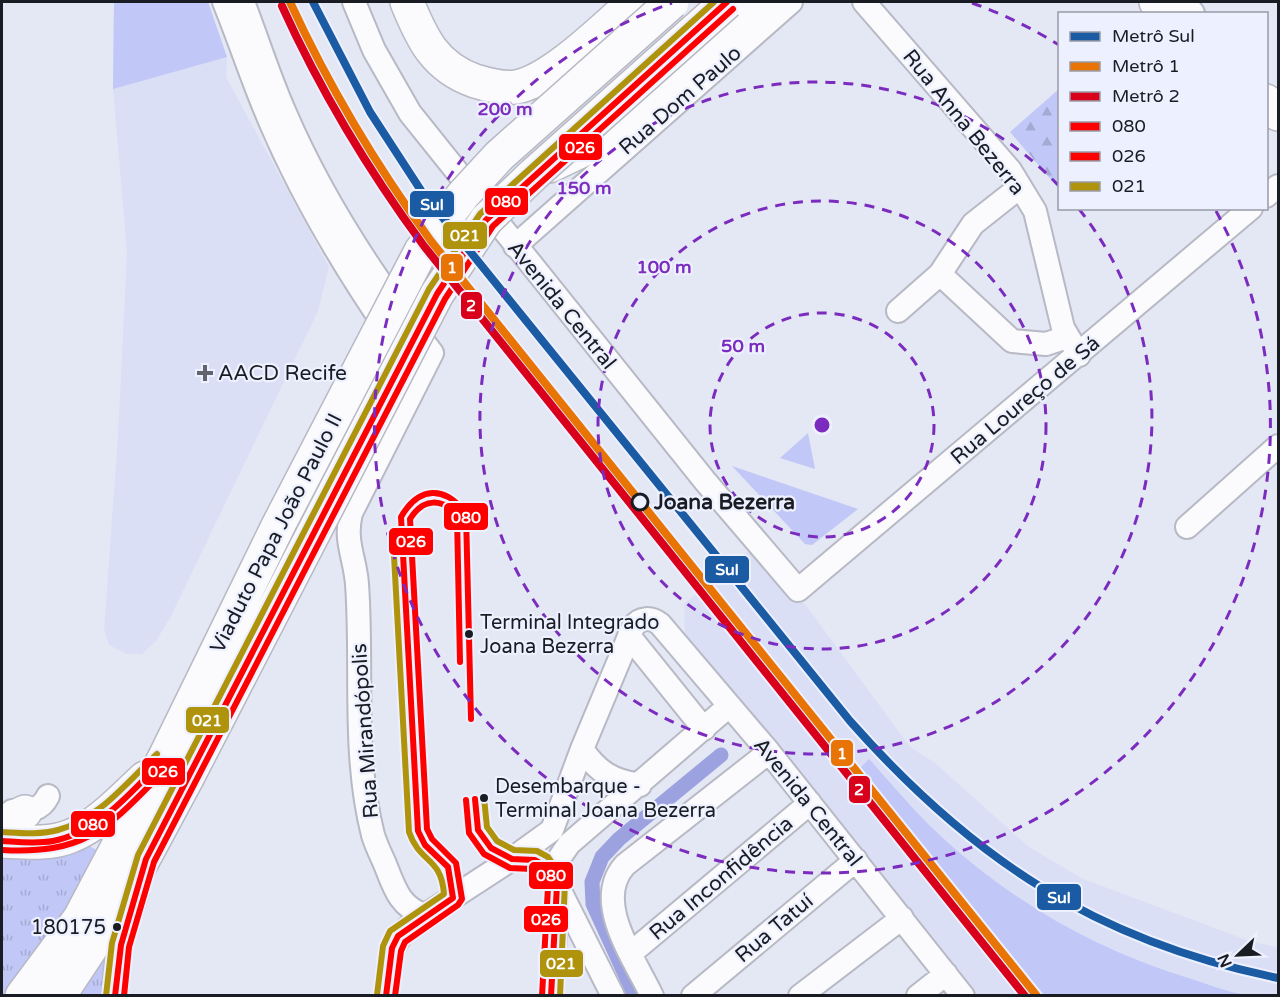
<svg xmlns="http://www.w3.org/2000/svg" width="1280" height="997" font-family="'Varela Round',sans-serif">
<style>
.built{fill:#dbdff6}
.green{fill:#c1c7f6}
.forest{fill:url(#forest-firs)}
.park{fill:url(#park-tufts)}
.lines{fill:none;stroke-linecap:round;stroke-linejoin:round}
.canal{stroke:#9ca2df;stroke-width:15}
.minor-casing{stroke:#b7b9c4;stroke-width:26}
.major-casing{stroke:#b7b9c4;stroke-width:32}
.highway-casing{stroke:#b7b9c4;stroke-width:36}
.minor{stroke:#fbfbfd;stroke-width:22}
.major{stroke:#fbfbfd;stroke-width:28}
.highway{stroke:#fbfbfd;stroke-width:33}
.highway-bridge-casing{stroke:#b7b9c4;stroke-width:36;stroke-linecap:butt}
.highway-bridge{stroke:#fbfbfd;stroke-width:33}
.bus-1-casing{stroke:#edf0fe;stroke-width:10}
.bus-2-casing{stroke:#edf0fe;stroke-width:10}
.bus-3-casing{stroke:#edf0fe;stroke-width:10}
.bus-1{stroke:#f00;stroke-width:6}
.bus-2{stroke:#f00;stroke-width:6}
.bus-3{stroke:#af930d;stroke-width:6}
.metro-1-casing{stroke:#edf0fe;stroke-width:12}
.metro-2-casing{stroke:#edf0fe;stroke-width:12}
.metro-3-casing{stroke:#edf0fe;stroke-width:12}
.metro-1{stroke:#1a5ba3;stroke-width:8}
.metro-2{stroke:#e77405;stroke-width:8}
.metro-3{stroke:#d9001c;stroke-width:8}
.ring{fill:none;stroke:#7b2cbf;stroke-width:3;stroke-dasharray:10 8}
.poi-dot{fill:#61636d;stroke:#edf0fe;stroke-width:2}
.stop-dot{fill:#edf0fe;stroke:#1a1c24;stroke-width:3}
.bus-dot{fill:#1a1c24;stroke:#edf0fe;stroke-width:2}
.labels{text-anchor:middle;stroke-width:4.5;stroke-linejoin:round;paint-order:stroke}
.bus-label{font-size:20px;fill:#1a1c24;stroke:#edf0fe;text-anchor:start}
.street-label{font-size:21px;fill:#1a1c24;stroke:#edf0fe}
.poi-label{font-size:21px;fill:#1a1c24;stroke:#edf0fe;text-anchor:start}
.stop-label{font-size:21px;font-weight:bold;fill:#1a1c24;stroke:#edf0fe;text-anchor:start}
.centre{fill:#7b2cbf;stroke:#edf0fe;stroke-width:3}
.ring-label{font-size:18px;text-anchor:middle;font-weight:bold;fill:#7b2cbf;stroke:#edf0fe;stroke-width:4.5;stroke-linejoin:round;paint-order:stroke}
.line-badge{stroke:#edf0fe;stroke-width:2}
.badge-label{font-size:16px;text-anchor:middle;font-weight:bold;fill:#fff}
</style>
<defs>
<pattern id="forest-firs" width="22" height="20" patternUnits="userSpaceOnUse" patternTransform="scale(1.5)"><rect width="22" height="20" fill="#c1c7f6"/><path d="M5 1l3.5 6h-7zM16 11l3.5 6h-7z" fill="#a5aad3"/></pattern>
<pattern id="park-tufts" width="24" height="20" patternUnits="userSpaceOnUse" patternTransform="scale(1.5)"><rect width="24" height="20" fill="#c1c7f6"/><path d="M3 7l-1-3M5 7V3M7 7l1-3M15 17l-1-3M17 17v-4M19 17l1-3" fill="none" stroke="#a5aad3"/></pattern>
</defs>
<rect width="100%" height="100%" fill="#e4e7f4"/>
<path class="built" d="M114 2H208L227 57 226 77 329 267 318 311 170 618 156 641 142 654H127L109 645 104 630 118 435 127 252 113 89Z
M750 550 795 599 805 604 910 747 935 763 1029 847 1083 879 1252 942 1278 947V995H975L685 637 684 604Z"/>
<path class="green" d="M114 2H208L227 57 113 89Z
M808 433 815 469 780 458Z
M732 466 858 509 812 545 805 544Z
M869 759C889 781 907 803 928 824 1001 895 1088 947 1185 977 1205 983 1226 992 1246 995H1044L860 768Z"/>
<path class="forest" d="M1059 89V189L1010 132Z"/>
<path class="park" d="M71 836 104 854 37 952 2 996V842Z
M106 952 105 986 111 995 59 996Z"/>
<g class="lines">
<path class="canal" d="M635 996 593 904 592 882 602 857 619 839 721 755"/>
<g class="minor-casing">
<path id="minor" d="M224 2C240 41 253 82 270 121 302 196 343 265 389 332
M243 2C257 38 269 77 285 113 322 199 375 280 432 353L351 513C344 542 355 557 357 584 363 667 352 753 373 835 376 845 381 855 385 864 394 887 400 908 425 915
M354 2 374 50 410 113 705 481 798 590 1251 208
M864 2 1010 170 1035 211 1063 328 1079 355
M1266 196 1278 186
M515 246 791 2
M940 274 1012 341 1046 344 1067 337
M898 311 940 274 973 224 1020 187
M1187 527 1278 446
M629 636 704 729
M582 749C598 772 612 781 640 785
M12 811C27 812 41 811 48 796
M512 859 535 860 551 873 613 996
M631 953 810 803
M115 996C112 960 127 926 137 892
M386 996C389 965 387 945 412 924L512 859 552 830 582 749 633 627C640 617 651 617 660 624L769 752 963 996
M551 996 560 857 569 844 729 706
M652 996C634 958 592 901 625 865L769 752
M693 996 856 860
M800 996 902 918
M918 996 946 974"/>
</g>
<g class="major-casing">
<path id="major" d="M1180 2 1190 14"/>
</g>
<g class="highway-casing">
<path id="highway" d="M407 2C422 39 435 67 475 81 488 85 503 89 516 87 552 81 606 26 634 2
M1156 2 1168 14
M1266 101 1278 114
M549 166 591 146 757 2
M2 823 25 812
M2 841C24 842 50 845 71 836 99 825 123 798 145 778
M22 996 80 918 164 759
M59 996 116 910 187 778"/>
</g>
<use href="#minor" class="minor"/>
<use href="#major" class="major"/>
<use href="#highway" class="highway"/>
<g class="highway-bridge-casing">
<path id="highway-bridge" d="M164 759 279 524 421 251 463 195 499 156 672 2
M187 778 437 294 486 220 534 174 727 2"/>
</g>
<use href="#highway-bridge" class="highway-bridge"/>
<g class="bus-1-casing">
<path id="bus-1" d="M475 799 478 830 491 848 512 859 535 860 544 865 557 885 551 996
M2 841C19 842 36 844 53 841 98 833 132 791 163 760
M115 996 121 945 146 859 437 294 486 220 727 2
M386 996 392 948 398 936 453 898 448 867 425 845 418 831 401 517C419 486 445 485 466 514L471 719"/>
</g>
<g class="bus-2-casing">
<path id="bus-2" d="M466 800 469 833 484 854 510 868 532 869 538 872 548 887 542 996
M2 850C90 855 110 825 169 766
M124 996 129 947 154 862 445 299 493 226 733 9
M395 996 401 951 405 942 458 905 462 899 456 863 432 839 427 829 410 519C423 498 443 497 457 517L460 662"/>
</g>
<g class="bus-3-casing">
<path id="bus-3" d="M484 798 487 827 497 841 514 850 537 851 548 857 565 882 560 996
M2 832C21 833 40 835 58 830 98 820 128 781 157 754
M377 995 383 946 390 931 444 894C441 856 420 864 409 832L393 537
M106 996 112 943 138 855 429 289 480 214 714 2"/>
</g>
<use href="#bus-1" class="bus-1"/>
<use href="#bus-2" class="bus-2"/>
<use href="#bus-3" class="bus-3"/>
<g class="metro-1-casing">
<path id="metro-1" d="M313 2 370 112 422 192 850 721C972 859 1096 941 1278 978"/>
</g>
<g class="metro-2-casing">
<path id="metro-2" d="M290 2C330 89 375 164 431 241L1037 996"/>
</g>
<g class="metro-3-casing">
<path id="metro-3" d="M282 6C321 92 368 170 424 246L1025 996"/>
</g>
<use href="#metro-1" class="metro-1"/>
<use href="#metro-2" class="metro-2"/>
<use href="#metro-3" class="metro-3"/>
</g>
<g class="ring">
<circle cx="822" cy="425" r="112"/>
<circle cx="822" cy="425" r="224"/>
<path d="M1079 209A336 336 0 1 1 1058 185"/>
<path d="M972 3A448 448 0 0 1 1059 45M1216 211A448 448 0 1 1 672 3"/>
</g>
<path class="poi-dot" d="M202 364h6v6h6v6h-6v6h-6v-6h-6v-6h6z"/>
<circle class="stop-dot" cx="640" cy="502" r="8"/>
<g class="bus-dot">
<circle cx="469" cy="634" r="5"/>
<circle cx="484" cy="798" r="5"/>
<circle cx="117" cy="927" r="5"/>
</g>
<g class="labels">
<g class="bus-label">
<text x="480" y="629">Terminal Integrado<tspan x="480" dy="24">Joana Bezerra</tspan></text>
<text x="495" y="793">Desembarque -<tspan x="495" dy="24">Terminal Joana Bezerra</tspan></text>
<text x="106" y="934" text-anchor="end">180175</text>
</g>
<g class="street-label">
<text transform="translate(680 100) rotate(-41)" y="7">Rua Dom Paulo</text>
<text transform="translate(964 122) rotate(51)" y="7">Rua Anna Bezerra</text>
<text transform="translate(562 305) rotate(51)" y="7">Avenida Central</text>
<text transform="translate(1025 400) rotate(-40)" y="7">Rua Loureço de Sá</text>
<text transform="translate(276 533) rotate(-63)" y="7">Viaduto Papa João Paulo II</text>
<text transform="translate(365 731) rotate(-94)" y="7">Rua Mirandópolis</text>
<text transform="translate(808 802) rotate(51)" y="7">Avenida Central</text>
<text transform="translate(721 878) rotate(-40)" y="7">Rua Inconfidência</text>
<text transform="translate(774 928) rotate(-40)" y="7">Rua Tatuí</text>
</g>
<g class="poi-label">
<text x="218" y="380">AACD Recife</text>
</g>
<g class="stop-label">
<text x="654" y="509">Joana Bezerra</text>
</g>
</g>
<circle cx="822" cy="425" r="9" class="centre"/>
<g class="ring-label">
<text x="505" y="115">200 m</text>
<text x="584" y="194">150 m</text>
<text x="664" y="273">100 m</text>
<text x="743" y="352">50 m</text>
</g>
<g class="line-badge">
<rect x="558" y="133" width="45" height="28" rx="6" fill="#f00"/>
<rect x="484" y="187" width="45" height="29" rx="6" fill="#f00"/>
<rect x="409" y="190" width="46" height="28" rx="6" fill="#1a5ba3"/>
<rect x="442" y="221" width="46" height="29" rx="6" fill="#af930d"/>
<rect x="440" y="253" width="24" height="29" rx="6" fill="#e77405"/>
<rect x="460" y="291" width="23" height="29" rx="6" fill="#d9001c"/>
<rect x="443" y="502" width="46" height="29" rx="6" fill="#f00"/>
<rect x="388" y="527" width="46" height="29" rx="6" fill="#f00"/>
<rect x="704" y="555" width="46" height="29" rx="6" fill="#1a5ba3"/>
<rect x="185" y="706" width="45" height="28" rx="6" fill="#af930d"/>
<rect x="830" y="739" width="24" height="28" rx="6" fill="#e77405"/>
<rect x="141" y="757" width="45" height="29" rx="6" fill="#f00"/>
<rect x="848" y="775" width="23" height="29" rx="6" fill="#d9001c"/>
<rect x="70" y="810" width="46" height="28" rx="6" fill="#f00"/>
<rect x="528" y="861" width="46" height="29" rx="6" fill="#f00"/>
<rect x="1036" y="883" width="46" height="28" rx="6" fill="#1a5ba3"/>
<rect x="523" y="905" width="46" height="28" rx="6" fill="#f00"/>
<rect x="539" y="949" width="45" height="29" rx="6" fill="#af930d"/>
</g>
<g class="badge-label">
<text x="580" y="153">026</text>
<text x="506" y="207">080</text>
<text x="432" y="210">Sul</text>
<text x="465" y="241">021</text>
<text x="452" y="273">1</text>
<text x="471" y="311">2</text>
<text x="466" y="523">080</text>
<text x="411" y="547">026</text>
<text x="727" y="575">Sul</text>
<text x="207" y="726">021</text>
<text x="842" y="759">1</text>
<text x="163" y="777">026</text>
<text x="859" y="795">2</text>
<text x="93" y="830">080</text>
<text x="551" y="881">080</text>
<text x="1059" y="903">Sul</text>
<text x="546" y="925">026</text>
<text x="561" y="969">021</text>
</g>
<rect width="1280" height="997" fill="none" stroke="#1a1c24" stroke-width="6"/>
<rect x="1058" y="12" width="210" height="198" fill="#edf0fe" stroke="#999ba7" stroke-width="1.5"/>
<rect x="1070" y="32" width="30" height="9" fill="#1a5ba3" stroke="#999ba7" stroke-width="1.5"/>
<text x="1112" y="42" font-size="18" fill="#1a1c24">Metrô Sul</text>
<rect x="1070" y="62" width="30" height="9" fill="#e77405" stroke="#999ba7" stroke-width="1.5"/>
<text x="1112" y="72" font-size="18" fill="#1a1c24">Metrô 1</text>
<rect x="1070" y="92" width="30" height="9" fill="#d9001c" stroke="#999ba7" stroke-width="1.5"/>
<text x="1112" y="102" font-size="18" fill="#1a1c24">Metrô 2</text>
<rect x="1070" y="122" width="30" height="9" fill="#ff0000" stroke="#999ba7" stroke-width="1.5"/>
<text x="1112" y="132" font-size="18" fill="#1a1c24">080</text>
<rect x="1070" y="152" width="30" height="9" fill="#ff0000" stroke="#999ba7" stroke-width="1.5"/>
<text x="1112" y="162" font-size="18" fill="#1a1c24">026</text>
<rect x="1070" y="182" width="30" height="9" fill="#af930d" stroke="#999ba7" stroke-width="1.5"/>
<text x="1112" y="192" font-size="18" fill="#1a1c24">021</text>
<g transform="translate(1238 955) rotate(247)" stroke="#edf0fe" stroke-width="4.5" paint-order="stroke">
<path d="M0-4.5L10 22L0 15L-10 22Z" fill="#1a1c24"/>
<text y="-9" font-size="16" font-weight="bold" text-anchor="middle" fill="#1a1c24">N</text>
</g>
</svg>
